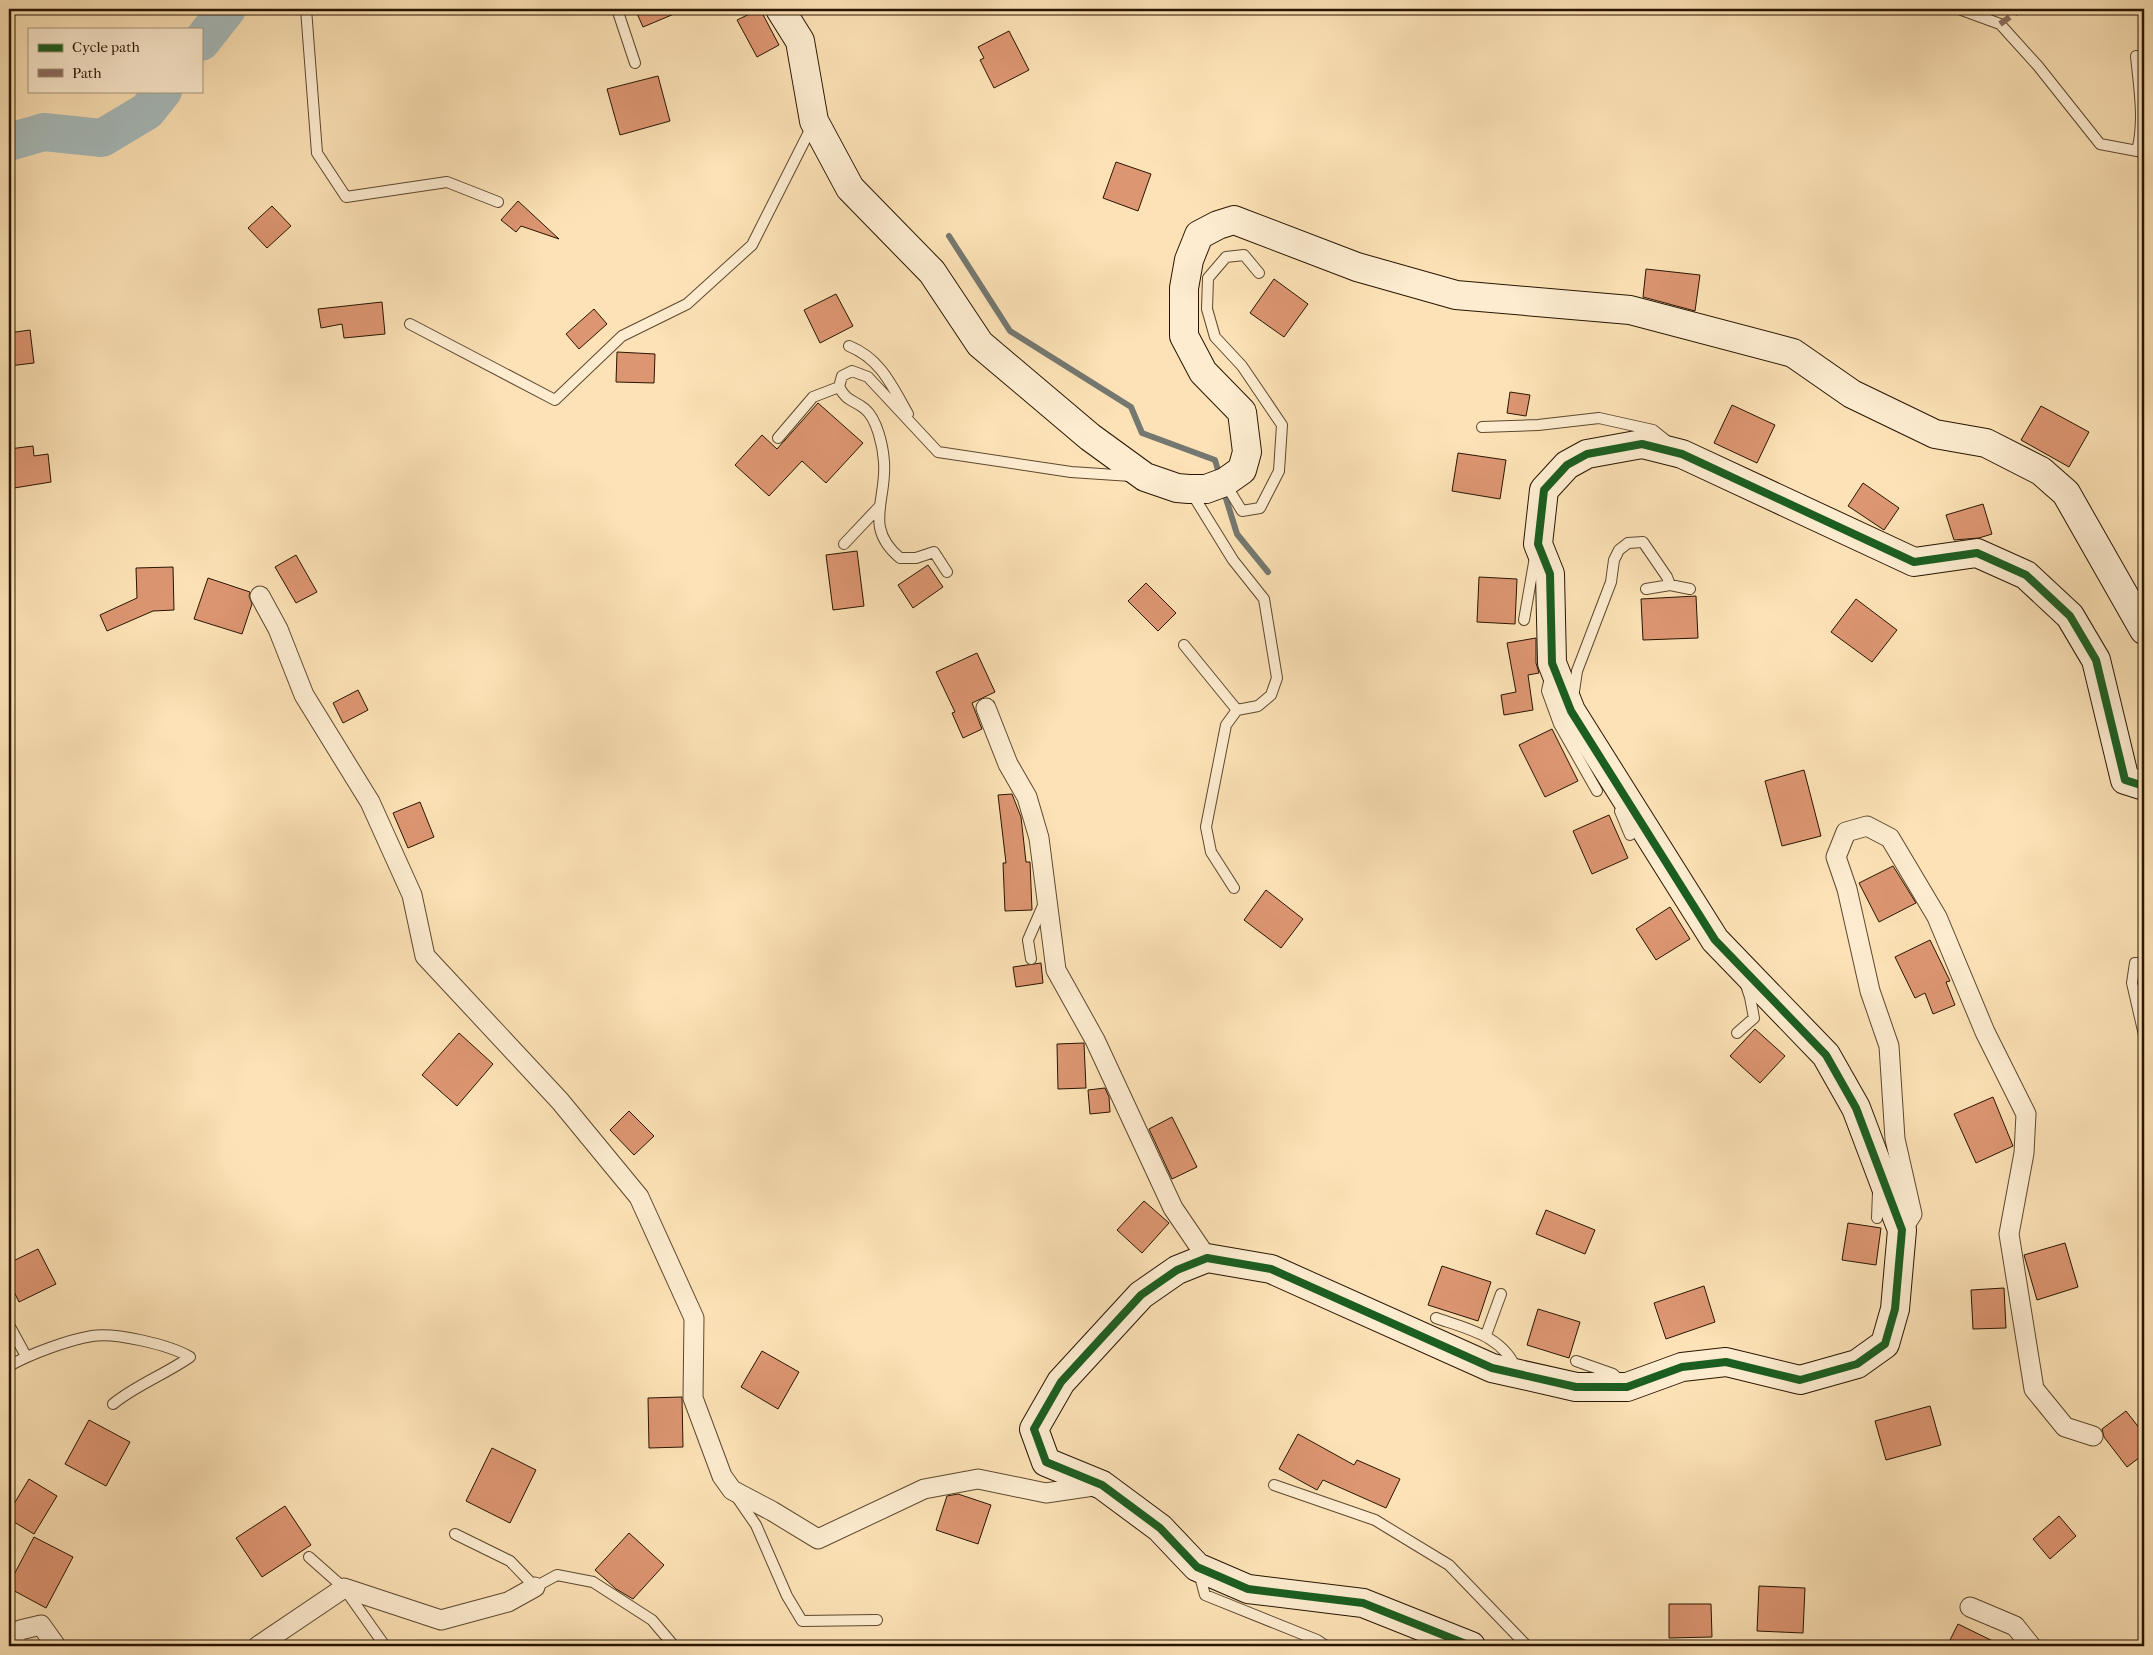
<svg xmlns="http://www.w3.org/2000/svg" width="2153" height="1655" font-family="'IM FELL French Canon',serif">
<style>
.lines{fill:none;stroke-linecap:round;stroke-linejoin:round}
.stream{stroke:#747870;stroke-width:6}
.river{stroke:#a6baba;stroke-width:38}
.building{fill:#dd9672;stroke:#281500}
.lane-casing{stroke:#5d482e;stroke-width:12}
.street-casing{stroke:#5d482e;stroke-width:21}
.secondary-casing{stroke:#281500;stroke-width:30}
.lane{stroke:#fdecd0;stroke-width:10}
.street{stroke:#fdecd0;stroke-width:19}
.secondary{stroke:#fdecd0;stroke-width:28}
.quiet{stroke:#8d6e63;stroke-width:6;stroke-dasharray:12 6;stroke-linecap:butt}
.cycleway-casing{stroke:#fdecd0;stroke-width:11}
.cycleway{stroke:#1b5e20;stroke-width:8}
</style>
<rect width="100%" height="100%" fill="#fce2b6"/>
<filter id="stains"><feTurbulence type="fractalNoise" baseFrequency=".004" numOctaves="4"/><feColorMatrix values="0 0 0 0 .2 0 0 0 0 .09 0 0 0 0 .02 0 0 0 .5 -.17"/></filter>
<radialGradient id="worn" r=".72"><stop offset=".6" stop-color="#630" stop-opacity="0"/><stop offset="1" stop-color="#630" stop-opacity=".3"/></radialGradient>
<g class="lines">
<path class="stream" d="M949 236 1010 331 1131 407 1142 433 1215 460 1220 477
M1224 492 1237 534 1268 572"/>
<path class="river" d="M201 42 227 9
M9 142 44 132 102 138 147 111 163 91"/>
</g>
<path class="building" d="M635 9H686L643 27Z
M760 9 779 45 757 57 737 20Z
M1009 31 1029 70 994 88 980 60 984 58 978 47Z
M658 76 670 121 620 135 607 89Z
M1116 162 1151 174 1138 211 1103 198Z
M518 201 559 239 521 226 516 232 501 220Z
M272 206 291 226 267 248 248 228Z
M1646 269 1700 275 1695 311 1643 297Z
M1274 279 1308 304 1284 337 1250 313Z
M836 294 853 326 820 343 804 310Z
M382 302 385 334 344 338 342 324 321 328 318 309Z
M594 309 607 324 579 349 566 334Z
M30 330 34 363 9 366V333Z
M617 352 655 354 654 383 616 382Z
M1510 392 1530 395 1526 416 1507 413Z
M818 403 863 443 826 483 802 461 769 496 735 465 762 435 777 449Z
M1732 405 1775 425 1757 463 1714 443Z
M2041 406 2089 432 2069 467 2021 440Z
M33 446 34 456 48 454 51 482 14 488 9 449Z
M1458 453 1506 460 1500 499 1452 491Z
M1863 483 1899 508 1884 530 1848 506Z
M1983 504 1992 534 1979 538 1954 540 1946 515Z
M857 551 864 606 833 610 826 555Z
M296 555 317 592 296 603 275 567Z
M928 565 943 587 913 608 898 585Z
M173 567 174 610 153 611 107 631 100 615 137 598 136 568Z
M1479 577 1517 579 1515 624 1477 622Z
M208 578 250 592 249 596 252 604 242 634 194 619Z
M1146 583 1176 613 1158 631 1128 601Z
M1696 596 1698 638 1643 640 1641 599Z
M1856 599 1897 630 1872 662 1831 632Z
M1536 638V663L1539 673 1528 675 1533 710 1504 715 1501 695 1516 692 1507 643Z
M977 653 995 692 972 703 982 729 963 738 952 713 955 712 936 672Z
M358 690 368 710 343 723 333 703Z
M1552 729 1578 781 1545 797 1519 745Z
M1804 770 1821 836 1782 846 1765 781Z
M1012 794 1021 817 1026 862H1030L1032 910 1005 911 1003 863H1006L998 795Z
M420 802 434 837 408 848 393 813Z
M1609 815 1628 858 1592 874 1573 831Z
M1893 866 1916 903 1879 922 1859 883Z
M1266 890 1303 919 1281 948 1244 920Z
M1670 907 1690 939 1656 960 1636 929Z
M1930 940 1950 981 1946 982 1955 1005 1933 1014 1925 993 1915 998 1895 957Z
M1041 963 1043 983 1016 987 1013 967Z
M1755 1029 1785 1056 1760 1083 1730 1056Z
M459 1033 493 1064 457 1106 422 1075Z
M1084 1043 1086 1088 1058 1089 1057 1044Z
M1105 1088 1109 1097 1110 1112 1090 1114 1088 1090Z
M1993 1097 2013 1146 1976 1163 1954 1114Z
M629 1111 654 1136 634 1155 610 1130Z
M1172 1117 1197 1167 1172 1179 1149 1129Z
M1144 1201 1169 1223 1142 1253 1117 1230Z
M1546 1210 1595 1230 1585 1254 1536 1234Z
M1848 1223 1881 1228 1876 1265 1842 1260Z
M2065 1243 2078 1287 2037 1300 2024 1255Z
M38 1249 56 1284 19 1302 9 1281V1263Z
M1442 1266 1491 1282 1478 1321 1428 1305Z
M1704 1286 1715 1322 1666 1339 1654 1303Z
M2004 1288 2006 1328 1973 1329 1971 1290Z
M1538 1309 1580 1322 1569 1358 1527 1345Z
M762 1351 799 1372 778 1409 741 1387Z
M682 1397 683 1447 649 1448 648 1398Z
M1930 1406 1941 1445 1886 1460 1875 1421Z
M2126 1411 2144 1434V1454L2127 1467 2104 1437 2102 1429Z
M89 1420 130 1442 106 1486 65 1464Z
M1298 1434 1354 1465 1357 1460 1400 1479 1386 1508 1323 1480 1317 1490 1279 1469Z
M492 1448 536 1470 510 1523 466 1501Z
M29 1479 57 1496 34 1534 9 1519V1512Z
M958 1494 991 1505 978 1544 936 1530 947 1496Z
M285 1506 311 1545 262 1577 236 1538Z
M2059 1516 2076 1536 2050 1559 2033 1539Z
M629 1533 664 1565 633 1599 616 1589 595 1570Z
M34 1537 73 1557 46 1608 9 1588V1584Z
M1759 1586 1805 1588 1803 1633 1757 1631Z
M1669 1604H1711L1712 1637 1669 1638Z
M1958 1624 2003 1646H1947Z"/>
<g class="lines">
<g class="lane-casing">
<path id="lane" d="M306 9 317 153 346 197 447 182 498 202
M617 9 635 63
M1959 9 2000 24 2038 66 2100 144 2137 151C2145 120 2139 88 2136 56
M410 324 555 400 622 336 687 304 752 245 813 124
M849 346C881 359 892 386 908 414
M1482 427 1538 425 1599 418 1653 430 1668 442
M778 438 813 397 839 387
M1225 483 1242 511 1260 508 1279 471 1282 425 1242 366 1215 337 1207 309 1208 278 1226 257 1244 255 1259 273
M1191 492 1233 560 1264 599 1277 678 1271 695 1258 706 1237 710 1226 725 1206 827 1211 852 1234 888
M844 544 878 508
M947 572 934 552 916 558H900C863 527 887 501 884 462 883 446 877 419 865 409 853 399 848 403 839 387L842 376 852 371 868 377 938 452 1071 472 1131 476
M1646 589 1670 585 1690 589
M1524 620 1535 557
M1184 645 1237 710
M1550 677 1547 691 1559 724 1597 791
M1573 698 1577 671 1611 582 1614 560 1619 550 1628 543 1643 542 1667 577 1670 585
M1620 811 1630 835
M1031 959 1028 940 1045 901
M2144 963H2135L2132 983 2144 1035
M1737 1033 1754 1018 1750 997 1746 985
M1877 1218 1878 1192
M1436 1318C1468 1329 1504 1336 1517 1371
M9 1325 26 1356
M1486 1335 1501 1294
M1576 1361 1613 1374 1622 1382
M9 1366C30 1354 68 1340 92 1336 115 1332 170 1345 190 1357 166 1374 136 1385 113 1404
M1274 1485 1375 1520 1449 1565 1527 1646
M736 1496 756 1525 787 1596 802 1621 877 1620
M455 1534 510 1561 535 1587 557 1575 593 1582 652 1620 674 1646
M309 1557 344 1588 385 1646
M1199 1573 1205 1595 1317 1640 1326 1646"/>
</g>
<g class="street-casing">
<path id="street" d="M260 596 278 629 304 695 370 802 412 895 425 956 560 1101 639 1197 694 1318 693 1398 722 1476 732 1490 772 1511 818 1539 924 1489 978 1479 1046 1493 1100 1485
M986 708 1008 764 1027 797 1039 838 1056 970 1095 1040 1173 1208 1207 1258
M1902 1230 1912 1214 1895 1139 1889 1046 1870 991 1847 889 1836 857 1846 832 1867 826 1890 838 1937 917 1985 1032 2026 1114 2024 1153 2009 1234 2034 1389 2065 1427 2093 1436
M1970 1607 2015 1626 2031 1646
M9 1644 20 1630 41 1625 56 1646
M258 1646 344 1588 441 1620 508 1602 535 1587"/>
</g>
<g class="secondary-casing">
<path id="secondary" d="M780 9 800 41 814 121 850 188 932 272 980 344 1090 437 1145 477 1177 488 1189 489H1206L1225 482 1242 470 1247 452 1242 412 1203 372 1184 336V288L1189 260 1199 235 1218 225 1234 220 1357 267 1456 295 1630 310 1793 353 1852 394 1935 434 1986 443 2041 471 2066 493 2144 630
M1471 1646 1363 1603 1248 1589 1197 1567 1160 1528 1102 1485 1046 1462 1034 1429 1061 1382 1141 1295 1177 1270 1207 1258 1271 1269 1492 1368 1576 1387H1627L1682 1367 1726 1362 1800 1380 1857 1364 1885 1344 1895 1309 1902 1230 1856 1108 1826 1055 1715 940 1571 711 1552 663 1550 574 1538 544 1544 490 1567 465 1587 454 1642 444 1682 454 1914 562 1977 553 2026 575 2070 616 2096 660 2125 780 2144 786"/>
</g>
<use href="#lane" class="lane"/>
<use href="#street" class="street"/>
<use href="#secondary" class="secondary"/>
<path class="quiet" d="M2000 24 2021 9"/>
<g class="cycleway-casing">
<path id="cycleway" d="M1471 1646 1363 1603 1248 1589 1197 1567 1160 1528 1102 1485 1046 1462 1034 1429 1061 1382 1141 1295 1177 1270 1207 1258 1271 1269 1492 1368 1576 1387H1627L1682 1367 1726 1362 1800 1380 1857 1364 1885 1344 1895 1309 1902 1230 1856 1108 1826 1055 1715 940 1571 711 1552 663 1550 574 1538 544 1544 490 1567 465 1587 454 1642 444 1682 454 1914 562 1977 553 2026 575 2070 616 2096 660 2125 780 2144 786"/>
</g>
<use href="#cycleway" class="cycleway"/>
</g>
<rect width="2153" height="1655" fill="none" stroke="#fce2b6" stroke-width="30"/>
<rect x="10" y="10" width="2133" height="1635" fill="none" stroke="#281500" stroke-width="2.5"/>
<rect x="15" y="15" width="2123" height="1625" fill="none" stroke="#281500"/>
<rect x="28" y="28" width="175" height="65" fill="#fdecd0" stroke="#a8967d"/>
<rect x="38" y="44" width="25" height="8" fill="#1b5e20" stroke="#a8967d"/>
<text x="72" y="52" font-size="15" fill="#281500">Cycle path</text>
<rect x="38" y="69" width="25" height="8" fill="#8d6e63" stroke="#a8967d"/>
<text x="72" y="78" font-size="15" fill="#281500">Path</text>
<rect width="100%" height="100%" filter="url(#stains)"/>
<rect width="100%" height="100%" fill="url(#worn)"/>
</svg>
